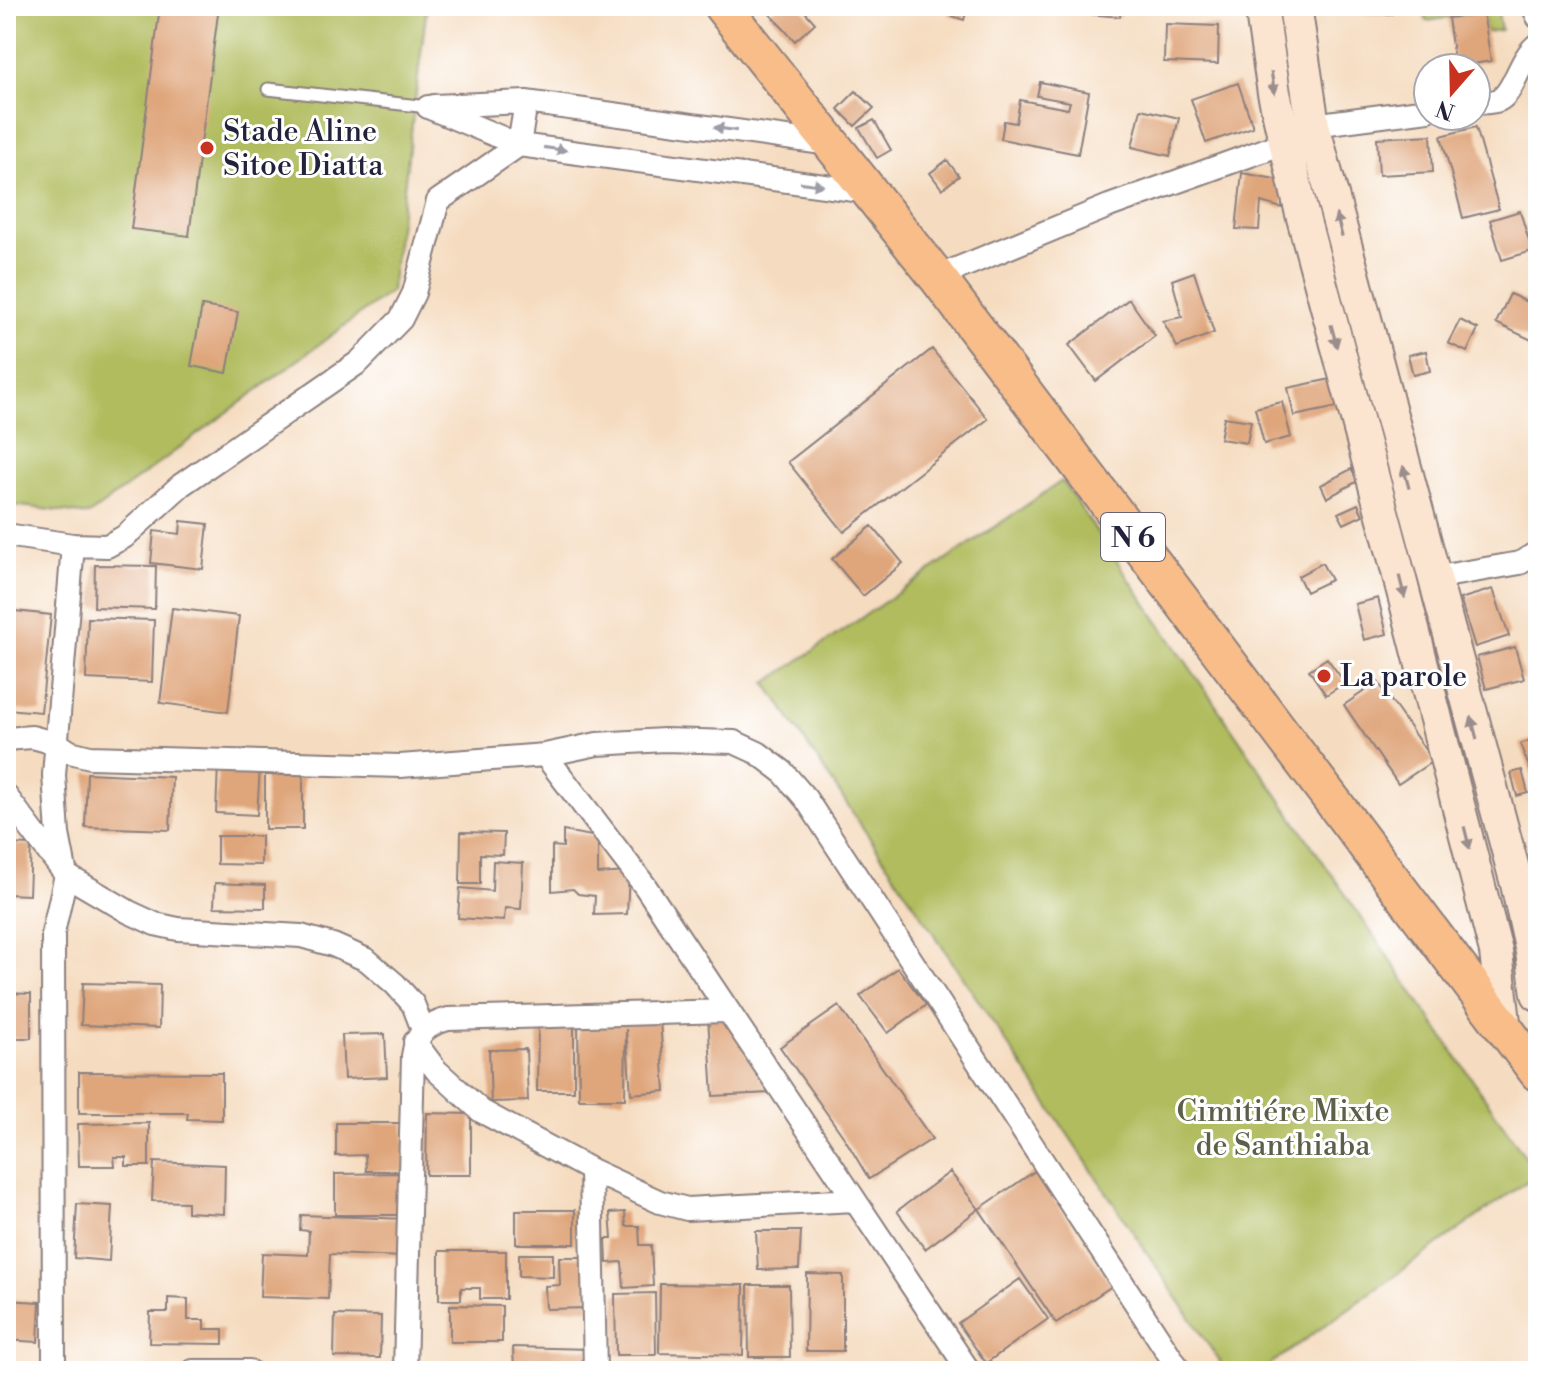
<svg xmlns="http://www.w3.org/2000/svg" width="1544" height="1377" font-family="'Libre Bodoni',serif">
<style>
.green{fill:#b0bc5d;stroke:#696f4c;stroke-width:2}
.building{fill:#dfa67b}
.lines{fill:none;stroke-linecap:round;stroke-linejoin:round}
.lane-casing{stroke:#8c7f7e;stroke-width:15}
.street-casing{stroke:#8c7f7e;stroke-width:26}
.secondary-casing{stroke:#8c7f7e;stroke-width:36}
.primary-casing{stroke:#8c7f7e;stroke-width:40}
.lane{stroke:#fff;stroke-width:11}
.street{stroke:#fff;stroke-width:22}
.secondary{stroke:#fce5d0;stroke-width:32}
.primary{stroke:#f8bd89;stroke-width:36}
.oneway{fill:#9a8d8d}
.oneway2{fill:#9c9ca7}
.poi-dot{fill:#c8321e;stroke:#fff;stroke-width:3}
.labels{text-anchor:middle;stroke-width:6;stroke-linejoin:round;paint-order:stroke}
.shield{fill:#fff;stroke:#646476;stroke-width:2}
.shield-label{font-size:28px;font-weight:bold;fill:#22223b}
.poi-label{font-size:30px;fill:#22223b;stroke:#fff;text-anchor:start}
.park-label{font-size:30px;fill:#5b6049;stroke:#fff}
</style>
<rect width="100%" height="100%" fill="#fff"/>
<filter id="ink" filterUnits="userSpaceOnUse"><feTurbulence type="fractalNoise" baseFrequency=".0125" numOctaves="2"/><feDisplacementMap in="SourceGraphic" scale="16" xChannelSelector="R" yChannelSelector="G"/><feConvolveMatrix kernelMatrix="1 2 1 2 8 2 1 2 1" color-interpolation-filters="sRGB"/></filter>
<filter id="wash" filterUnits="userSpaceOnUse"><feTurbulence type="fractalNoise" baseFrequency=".006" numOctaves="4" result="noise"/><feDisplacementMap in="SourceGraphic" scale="32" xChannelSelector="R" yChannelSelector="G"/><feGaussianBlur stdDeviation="1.8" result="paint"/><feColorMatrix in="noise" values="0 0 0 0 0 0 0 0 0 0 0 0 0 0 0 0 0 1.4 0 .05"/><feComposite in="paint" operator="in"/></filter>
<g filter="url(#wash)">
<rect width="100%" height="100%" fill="#f5dcc0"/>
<path class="green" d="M6 6H427L391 291 89 515 6 504Z
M1423 6H1497L1501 30 1486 32 1483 12 1426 21Z
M1062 481 1537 1174 1261 1371H1226L766 683Z"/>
<g id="blocks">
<path class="building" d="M160 6H219L189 236 131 229Z
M777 6H800L815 23 795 41 769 13Z
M952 6H968L964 20 949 15Z
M1066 6H1121L1120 17 1066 12Z
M1315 6H1393V14H1315Z
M1483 12 1491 61 1455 67 1448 18Z
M1165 24 1219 26 1218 64 1164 62Z
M1040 82 1089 92 1078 154 1001 139 1004 121 1016 123 1020 100 1068 109 1070 102 1037 96Z
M1238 83 1253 127 1206 143 1191 99Z
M856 91 874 108 855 126 838 109Z
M1141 109 1179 118 1170 156 1132 147Z
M874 120 891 150 877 158 859 128Z
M1476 127 1499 209 1463 218 1441 136Z
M1431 135 1433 172 1379 175 1377 138Z
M947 160 959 176 942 189 930 173Z
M1242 173 1286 181 1282 208 1261 202 1259 230 1236 229Z
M1520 211 1532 251 1502 260 1490 220Z
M1194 272 1214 333 1177 347 1163 321 1182 317 1172 280Z
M1510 294 1538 307V343L1496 323Z
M1129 299 1155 336 1096 381 1069 345Z
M202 306 238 312 227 373 191 366Z
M1460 320 1478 329 1467 352 1448 343Z
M932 349 988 419 844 532 788 462Z
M1426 351 1430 371 1413 375 1408 355Z
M1331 379 1338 407 1294 416 1288 388Z
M1282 402 1291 437 1264 444 1255 408Z
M1224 417 1251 421 1247 443 1220 439Z
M1351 469 1358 481 1327 498 1321 485Z
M1358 504 1363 515 1344 524 1338 513Z
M181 521 208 524 203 569 151 563 154 531 180 534Z
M872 526 903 563 863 596 832 559Z
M1322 563 1331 580 1306 592 1298 576Z
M95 565 156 566 155 609 94 607Z
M1493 589 1509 636 1475 647 1460 599Z
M1378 598 1387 634 1364 640 1355 604Z
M172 608 239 616 228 712 160 703Z
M6 610 51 615 41 712 6 709Z
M88 618 154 620 152 682 86 679Z
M1515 647 1524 679 1486 689 1477 657Z
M1327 658 1345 683 1326 695 1309 670Z
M1378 682 1433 761 1398 784 1344 705Z
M1538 737V789L1520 744Z
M218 764 260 766 257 815 216 813Z
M1522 770 1528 793 1517 796 1511 773Z
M87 773 172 777 170 830 85 827Z
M265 775H303V829H265Z
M563 831 598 837V874L629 872 627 914 594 915 595 896 578 894 573 889 552 891V846L563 847Z
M461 832 504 833 503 855 480 854V884H460Z
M217 836H261V865L217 864Z
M6 844 31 845 29 895 6 894Z
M493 861 523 863 521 909 505 908 504 921 458 918 460 888 492 891Z
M215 883 265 885V908L214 907Z
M898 968 926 1005 888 1033 860 996Z
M83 983 160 985 159 1028 81 1025Z
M6 993 31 994V1038H6Z
M839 1006 932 1139 869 1179 845 1139 780 1047Z
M708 1017 727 1019 769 1093 713 1096Z
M660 1020 665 1091 631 1094 626 1029 625 1099H579L578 1022Z
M538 1023H574V1091H537Z
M385 1034 387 1077 344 1079 342 1035Z
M526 1049 528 1101 491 1102 489 1050Z
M79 1072 222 1073V1120L187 1119 188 1113H79Z
M427 1113 471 1114V1175H426Z
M149 1123V1166H126V1157H114L115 1166H79L78 1124Z
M336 1123H404L406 1171H366L365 1155 336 1156Z
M154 1162 225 1165 224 1214 187 1212V1202L152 1201Z
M1035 1171 1112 1286 1056 1323 979 1209 925 1249 897 1211 950 1172 979 1209Z
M407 1173V1215H335V1174Z
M77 1204 112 1206 109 1261 74 1258Z
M516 1210H575V1244H516Z
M625 1212 626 1226H639L640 1245H651L653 1286 624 1288 622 1262 607 1263 606 1239H612L610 1213Z
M301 1215 406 1219 405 1257 330 1254 328 1299 260 1297 262 1253 308 1255 309 1231 300 1230Z
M756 1231H801L799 1269 758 1270Z
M439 1251H506V1299H480V1288H461V1300H439Z
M519 1254H553V1277L519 1276Z
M559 1257H588L589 1308 546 1309 545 1286 560 1285Z
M807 1274 843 1275V1351H806Z
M1020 1279 1048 1319 986 1363 958 1323Z
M660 1284 744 1285 743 1355 659 1353Z
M748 1285H789L790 1357H749Z
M655 1293 656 1355H616L615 1294Z
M168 1298 188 1299V1320H204V1329H223V1344L149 1343 150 1312H168Z
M6 1300 40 1302 38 1342 6 1340Z
M450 1305 502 1306V1342H450Z
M335 1315 381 1316 380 1358 334 1357Z
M513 1347 590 1349V1371H514Z"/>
</g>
</g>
<g filter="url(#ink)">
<use href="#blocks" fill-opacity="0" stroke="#8c7f7e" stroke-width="2"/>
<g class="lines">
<g class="lane-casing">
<path id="lane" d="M268 89 428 107"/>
</g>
<g class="street-casing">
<path id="street" d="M1533 6 1538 17
M1476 103C1483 102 1496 103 1502 98 1516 87 1519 59 1538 44
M434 106 526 102 830 144
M428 107 519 145 869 192
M1313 125 1428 110
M937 277 1109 206 1284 143
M6 535 73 545 107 546 124 537 181 485 359 362 401 319 414 293 438 201 519 145 526 102
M1433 578 1520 563 1538 552
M6 739 32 737 58 744 70 752 90 757 400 766 545 755 597 744 664 740 734 742 758 753 782 771 806 799 1180 1371
M545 755 645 886 969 1371
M6 796 66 875 129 912 155 924 178 929 301 936 333 945 367 960 395 984 413 1004 423 1030
M415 1042 436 1070 481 1111 591 1170 660 1202 687 1209 854 1200
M591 1170 595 1371
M54 1371 53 933 66 875 58 834 54 775 73 545
M193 1371H249
M405 1371 413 1056C416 1034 426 1025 448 1019L727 1011"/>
</g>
<g class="secondary-casing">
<path id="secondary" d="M1261 6 1274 93 1301 210 1395 560 1496 952 1505 1031
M1295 6 1313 125 1517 884 1532 952 1538 994"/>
</g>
<g class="primary-casing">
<path id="primary" d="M722 6 937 277 1538 1073"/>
</g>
<use href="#lane" class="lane"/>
<use href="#street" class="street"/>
<use href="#secondary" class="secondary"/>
<use href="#primary" class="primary"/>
</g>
<defs><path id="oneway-solid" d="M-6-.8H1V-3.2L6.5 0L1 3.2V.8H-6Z" transform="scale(2)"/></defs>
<g class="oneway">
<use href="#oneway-solid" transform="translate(1273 83) rotate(81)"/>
<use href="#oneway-solid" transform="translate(1339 225) rotate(-105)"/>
<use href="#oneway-solid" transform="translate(1334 336) rotate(75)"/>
<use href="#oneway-solid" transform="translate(1406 477) rotate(-105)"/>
<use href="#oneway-solid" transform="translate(1402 587) rotate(76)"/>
<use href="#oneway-solid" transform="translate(1474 728) rotate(-105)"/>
<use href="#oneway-solid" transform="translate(1467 838) rotate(76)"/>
</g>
<g class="oneway2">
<use href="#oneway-solid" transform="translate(725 129) rotate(-172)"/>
<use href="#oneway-solid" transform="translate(555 149) rotate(8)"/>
<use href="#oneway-solid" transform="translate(812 184) rotate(8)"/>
</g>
</g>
<g class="poi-dot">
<circle cx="207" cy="148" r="8"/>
<circle cx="1324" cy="676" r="8"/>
</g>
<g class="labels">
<rect class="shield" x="1101" y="513" width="64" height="48" rx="6"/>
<g class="shield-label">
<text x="1133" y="547">N 6</text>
</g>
<g class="poi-label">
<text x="223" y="141">Stade Aline<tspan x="223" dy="34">Sitoe Diatta</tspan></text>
<text x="1340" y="686">La parole</text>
</g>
<g class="park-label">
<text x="1283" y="1121">Cimitiére Mixte<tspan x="1283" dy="34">de Santhiaba</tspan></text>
</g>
</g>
<rect width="1544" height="1377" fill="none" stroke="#fff" stroke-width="32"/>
<g transform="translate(1452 92) rotate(200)"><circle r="38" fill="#ffffff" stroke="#a7a7b1" stroke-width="2"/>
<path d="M0-6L14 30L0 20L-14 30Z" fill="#c8321e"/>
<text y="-12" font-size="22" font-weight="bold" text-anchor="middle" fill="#22223b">N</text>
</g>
</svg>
